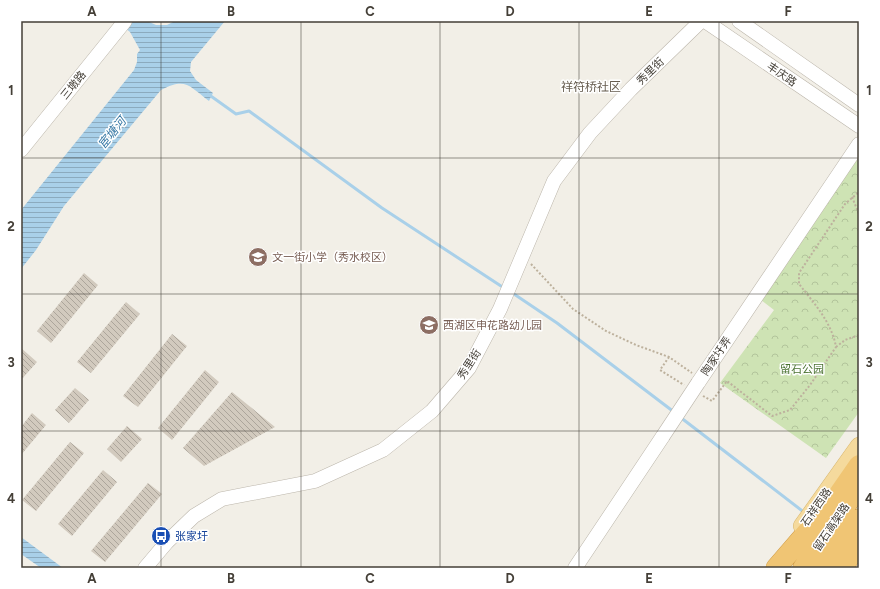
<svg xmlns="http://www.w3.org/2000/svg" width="880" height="589" font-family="Figtree,'Noto Sans SC',sans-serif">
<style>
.forest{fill:url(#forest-crowns)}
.water{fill:url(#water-rules)}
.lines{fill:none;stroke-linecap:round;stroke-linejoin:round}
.stream{stroke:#a9d0e9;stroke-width:3}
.building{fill:url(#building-back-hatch)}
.minor-casing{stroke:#bcb6ab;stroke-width:15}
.major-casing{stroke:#d8b76f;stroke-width:18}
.highway-casing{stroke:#ce9a45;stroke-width:21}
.path{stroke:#bdb19d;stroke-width:2;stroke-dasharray:2 2;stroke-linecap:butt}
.minor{stroke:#fff;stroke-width:14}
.major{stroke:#f5da9d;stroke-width:17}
.highway{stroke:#f0c574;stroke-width:20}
.minor-bridge-casing{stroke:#bcb6ab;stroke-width:15;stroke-linecap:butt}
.minor-bridge{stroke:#fff;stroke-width:14}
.grid{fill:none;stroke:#443f37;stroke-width:1;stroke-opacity:0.55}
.labels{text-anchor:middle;stroke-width:3;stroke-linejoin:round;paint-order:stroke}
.street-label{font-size:11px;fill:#443f37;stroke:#fff}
.education-label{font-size:11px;fill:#785e54;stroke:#fff;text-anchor:start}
.park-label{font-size:11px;fill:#497130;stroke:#fff}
.transit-label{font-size:11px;fill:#164399;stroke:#fff;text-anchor:start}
.neighbourhood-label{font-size:12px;fill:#665c4f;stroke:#fff}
.water-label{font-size:12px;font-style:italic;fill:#3a7aa6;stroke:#fff}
.neatline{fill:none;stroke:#443f37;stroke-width:1.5}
.grid-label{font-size:13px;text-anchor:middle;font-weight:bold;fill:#443f37}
</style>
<defs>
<pattern id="forest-crowns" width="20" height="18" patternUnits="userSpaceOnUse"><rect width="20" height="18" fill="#cee3b4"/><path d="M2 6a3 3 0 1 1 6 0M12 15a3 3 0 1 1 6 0" fill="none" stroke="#b2c49b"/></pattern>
<pattern id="water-rules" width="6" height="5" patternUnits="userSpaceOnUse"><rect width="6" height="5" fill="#a9d0e9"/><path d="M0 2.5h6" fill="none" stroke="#8baabe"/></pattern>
<pattern id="building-back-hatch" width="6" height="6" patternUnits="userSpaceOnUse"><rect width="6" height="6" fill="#d2cabe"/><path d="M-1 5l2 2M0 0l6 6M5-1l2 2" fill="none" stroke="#aca59b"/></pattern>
</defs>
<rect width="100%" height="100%" fill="#f2efe7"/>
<path class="forest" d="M859 154V412L826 458 720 383 774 310 757 297Z"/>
<path class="water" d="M116 21H147L156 25H167L175 21H225L191 62 190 71 196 80 213 93 209 101C189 86 186 77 161 90L64 206 36 250 21 269V210L134 70 137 62V54L140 50 130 32Z
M21 537 63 568H41L21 554Z"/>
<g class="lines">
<path class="stream" d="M208 94 236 114 249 111 382 208 504 288
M511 292 557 323 674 412
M680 417 805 513"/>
</g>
<path class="building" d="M84 273 98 285 51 343 37 331Z
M126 302 140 314 91 373 77 362Z
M172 334 187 346 138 407 123 396Z
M21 348 37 362 21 380Z
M205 370 219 382 172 440 158 428Z
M75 388 89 400 69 423 55 410Z
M232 392 275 427 204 466 183 448Z
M32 413 46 425 21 455V427Z
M127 426 142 439 121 462 107 449Z
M70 442 84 453 36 511 22 500Z
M103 470 117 482 72 536 58 524Z
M148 483 162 494 105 562 91 551Z"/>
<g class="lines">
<g class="minor-casing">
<path id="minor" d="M705 21 859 126
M739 21 859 105
M21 150 125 21
M698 383 859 144
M145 568 167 542 194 516 222 499 315 481 383 450 432 411 469 368 500 309 554 181 590 133 631 89 701 21
M575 568 663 436"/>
</g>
<g class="major-casing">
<path id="major" d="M802 526 859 446"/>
</g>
<g class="highway-casing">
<path id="highway" d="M776 568 834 501 859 465
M803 568 855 492
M824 568 859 519
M842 568 859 544"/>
</g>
<path class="path" d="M852 197 859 214
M531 264 573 309 606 331 636 345 669 357 692 373
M836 347 845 340 859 335
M669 357 660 370 684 385
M703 396 712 401 727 381 772 416 790 410 810 385 836 347C832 323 814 303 799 284V273L845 204 859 192"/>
<use href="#minor" class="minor"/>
<use href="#major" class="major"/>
<use href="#highway" class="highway"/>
<g class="minor-bridge-casing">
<path id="minor-bridge" d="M663 436 698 383"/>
</g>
<use href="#minor-bridge" class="minor-bridge"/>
</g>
<path class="grid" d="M161 21V568M301 21V568M440 21V568M579 21V568M719 21V568M21 158H859M21 294H859M21 431H859"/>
<defs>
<g id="school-disc" transform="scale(1)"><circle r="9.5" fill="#8d6e63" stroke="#fff"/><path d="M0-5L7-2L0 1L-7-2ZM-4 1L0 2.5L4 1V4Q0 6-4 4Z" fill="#fff"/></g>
<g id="bus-disc" transform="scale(1)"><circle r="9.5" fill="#1a4fb4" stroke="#fff"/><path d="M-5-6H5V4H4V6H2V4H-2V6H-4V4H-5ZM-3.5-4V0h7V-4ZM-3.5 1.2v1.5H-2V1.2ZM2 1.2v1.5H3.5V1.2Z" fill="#fff"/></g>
</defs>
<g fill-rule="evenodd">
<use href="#school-disc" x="258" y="257"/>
<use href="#school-disc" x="429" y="325"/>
<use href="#bus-disc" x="161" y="536"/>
</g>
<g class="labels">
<g class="street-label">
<text transform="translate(650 71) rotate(-44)" y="4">秀里街</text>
<text transform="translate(782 74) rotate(34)" y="4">丰庆路</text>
<text transform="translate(73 85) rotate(-51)" y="4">三墩路</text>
<text transform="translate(716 356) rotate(-56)" y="4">陶家圩弄</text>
<text transform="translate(469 364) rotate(-57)" y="4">秀里街</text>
<text transform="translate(816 507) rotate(-55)" y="4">石祥西路</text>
<text transform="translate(831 527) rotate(-56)" y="4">留石高架路</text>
</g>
<g class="education-label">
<text x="272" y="261">文一街小学（秀水校区）</text>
<text x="443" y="329">西湖区申花路幼儿园</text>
</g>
<g class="park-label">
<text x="802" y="373">留石公园</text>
</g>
<g class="transit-label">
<text x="175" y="540">张家圩</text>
</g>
<g class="neighbourhood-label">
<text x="591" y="91">祥符桥社区</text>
</g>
<g class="water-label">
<text transform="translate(112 133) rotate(-51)" y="4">宦塘河</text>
</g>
</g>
<rect width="880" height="589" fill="none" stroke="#ffffff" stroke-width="44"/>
<rect x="22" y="22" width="836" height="545" class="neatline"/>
<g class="grid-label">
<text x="92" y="16">A</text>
<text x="231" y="16">B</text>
<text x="370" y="16">C</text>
<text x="510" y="16">D</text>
<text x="649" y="16">E</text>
<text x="788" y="16">F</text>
<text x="11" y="95">1</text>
<text x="869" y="95">1</text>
<text x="11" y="231">2</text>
<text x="869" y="231">2</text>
<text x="11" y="367">3</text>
<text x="869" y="367">3</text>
<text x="11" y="503">4</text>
<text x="869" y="503">4</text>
<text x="92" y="583">A</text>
<text x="231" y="583">B</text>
<text x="370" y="583">C</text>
<text x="510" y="583">D</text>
<text x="649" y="583">E</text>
<text x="788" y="583">F</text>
</g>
</svg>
